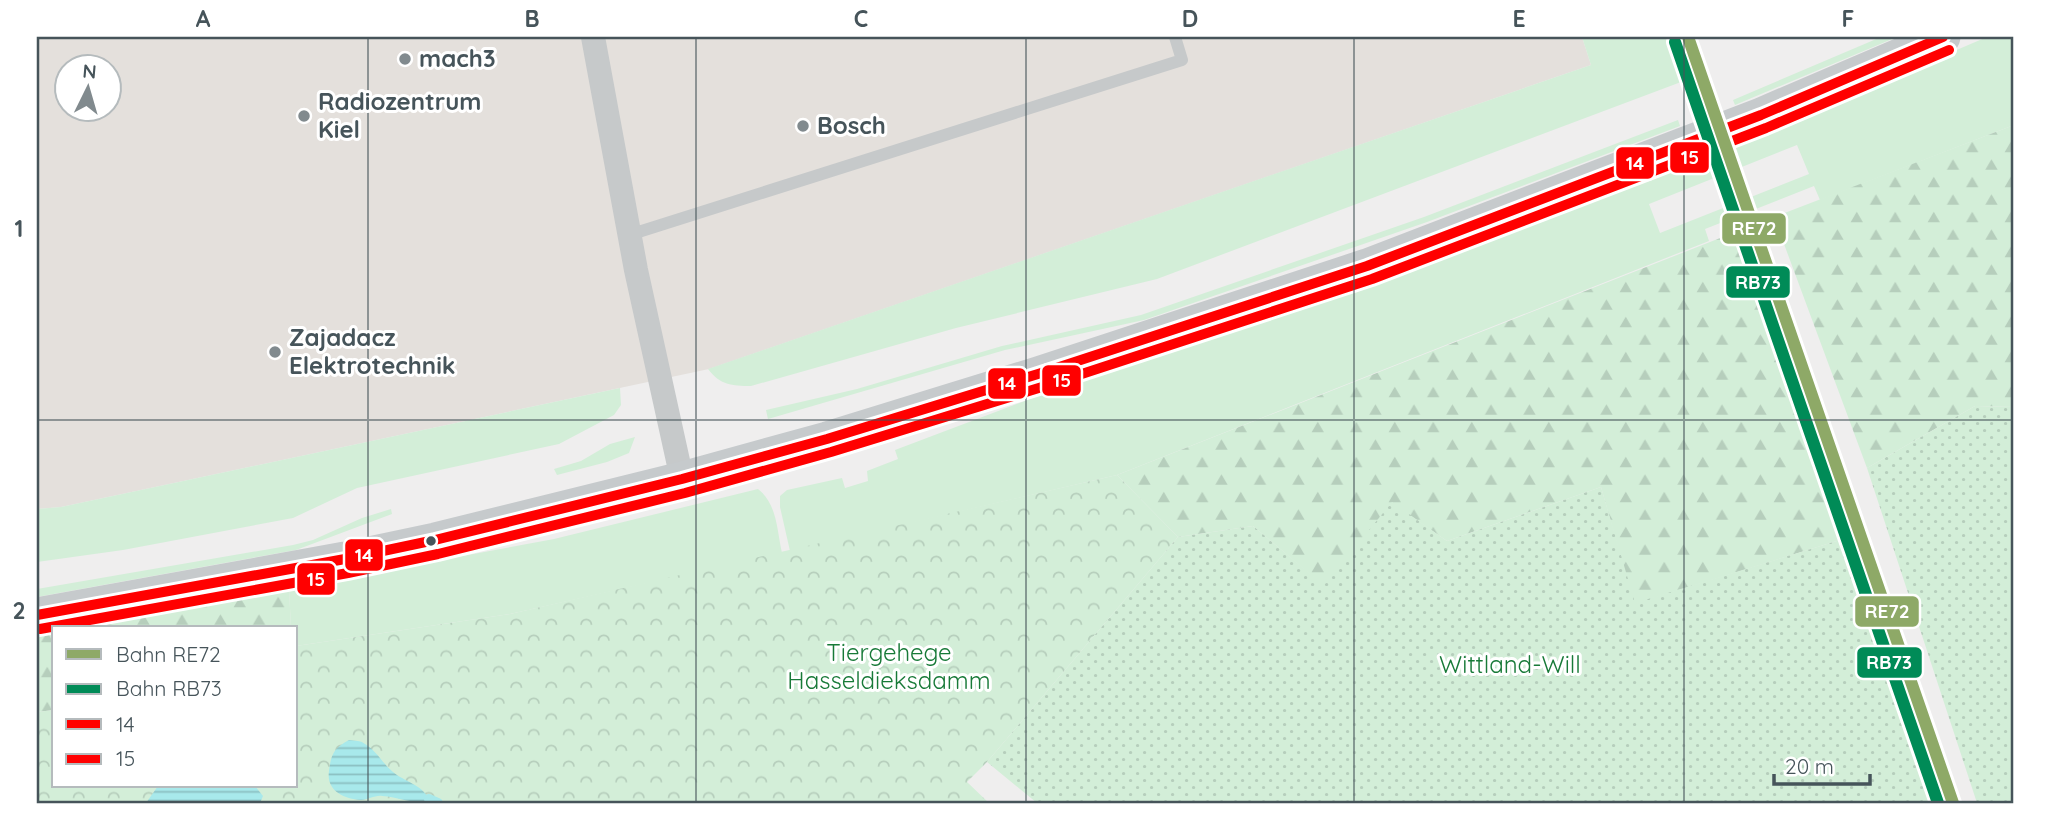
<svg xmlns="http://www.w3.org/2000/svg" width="2051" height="840" font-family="Quicksand,sans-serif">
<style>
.commercial{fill:#e4e0dc;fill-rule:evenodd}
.grass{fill:#d3eed8;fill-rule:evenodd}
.forest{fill:url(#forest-firs)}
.park{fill:url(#park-crowns)}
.garden{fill:url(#garden-dots)}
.water{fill:url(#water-rules)}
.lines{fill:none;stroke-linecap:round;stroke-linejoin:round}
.stream{stroke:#a8e9eb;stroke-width:10}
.service{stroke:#c6c9ca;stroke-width:12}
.minor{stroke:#c6c9ca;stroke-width:24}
.secondary{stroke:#c6cacc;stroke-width:35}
.bus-1-casing{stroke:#fff;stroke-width:16}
.bus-2-casing{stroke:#fff;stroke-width:16}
.bus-1{stroke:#f00;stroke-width:10}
.bus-2{stroke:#f00;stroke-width:10}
.rail-1-casing{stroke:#fff;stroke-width:18}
.rail-2-casing{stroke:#fff;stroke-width:18}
.rail-1{stroke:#8ea967;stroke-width:12}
.rail-2{stroke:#008b57;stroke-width:12}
.grid{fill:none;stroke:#46545a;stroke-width:2;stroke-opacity:0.55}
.poi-dot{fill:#818a8e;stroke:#fff;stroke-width:2.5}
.bus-dot{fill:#46545a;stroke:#fff;stroke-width:2.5}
.labels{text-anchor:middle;stroke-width:6;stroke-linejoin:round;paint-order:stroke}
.poi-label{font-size:24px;font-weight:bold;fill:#46545a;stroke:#fff;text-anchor:start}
.park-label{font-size:24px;fill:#187a38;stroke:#fff}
.line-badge{stroke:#fff;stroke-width:2.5}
.badge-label{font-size:19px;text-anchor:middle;font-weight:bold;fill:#fff}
.neatline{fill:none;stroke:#46545a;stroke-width:2.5}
.grid-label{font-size:23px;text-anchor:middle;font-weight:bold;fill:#46545a}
</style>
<defs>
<pattern id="forest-firs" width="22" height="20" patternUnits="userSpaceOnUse" patternTransform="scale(1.75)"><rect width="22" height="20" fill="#d3eed8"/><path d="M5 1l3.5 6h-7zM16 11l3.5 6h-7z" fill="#b6cebc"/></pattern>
<pattern id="park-crowns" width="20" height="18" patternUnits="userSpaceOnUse" patternTransform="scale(1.75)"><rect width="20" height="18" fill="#d3eed8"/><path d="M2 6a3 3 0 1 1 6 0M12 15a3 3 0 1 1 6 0" fill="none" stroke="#b6cebc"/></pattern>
<pattern id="garden-dots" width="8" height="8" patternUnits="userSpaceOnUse" patternTransform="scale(1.75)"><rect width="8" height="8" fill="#d3eed8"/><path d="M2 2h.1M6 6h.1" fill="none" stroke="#b6cebc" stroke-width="1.8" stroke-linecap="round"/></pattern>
<pattern id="water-rules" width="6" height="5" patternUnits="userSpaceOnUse" patternTransform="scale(1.75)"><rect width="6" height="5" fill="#a8e9eb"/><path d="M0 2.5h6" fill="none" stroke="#8bbfc1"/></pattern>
</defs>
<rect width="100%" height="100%" fill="#efeeee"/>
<path class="commercial" d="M37 37H1582L1591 65 709 369 61 507 37 509ZM66 66H108V108H66Z"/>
<path class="grass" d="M1582 37H1674L1689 79 1157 279 956 328 751 386C732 386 720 385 708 369L1591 65Z
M1881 37H1897L1735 105 1733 100Z
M1987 37H2014V125L1820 200 1814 186 1705 229 1709 241 1117 475 790 551 780 507V496L787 490 842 478 845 488 868 481 867 471 898 459 895 450 1088 377 1246 325 1450 252 1767 131ZM1797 145 1809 174 1660 233 1649 204Z
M1678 120 1680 126 1427 222 1144 320 1005 350 768 419 766 410 857 389 1002 346 1141 315 1424 217Z
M620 388 621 405 614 415 559 444 357 488 293 518 123 550 37 562V509L61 507Z
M635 437 629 453 607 462 557 475 554 469 581 461 610 444Z
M758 489C777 503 777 531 782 553L510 614 296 646V628H291L289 588 554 539Z
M391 509 392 514 296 550 37 597V589L293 545 313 540 362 518Z"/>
<path class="forest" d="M2014 125V407L1975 406 1867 468 1774 217Z
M1738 231 1840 540 1634 604 1601 487 1447 541 1392 503 1324 586 1253 526 1178 537 1117 475Z
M289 588 291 628H54V710L37 712V631Z"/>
<path class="park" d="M1117 475 1178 537 987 762 967 782 989 803H37V712L54 710V786H296V646L510 614Z"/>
<path class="garden" d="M1975 406 2014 407V803H1977L1867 468Z
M1601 487 1635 603 1840 540 1933 803H1037L987 762 1178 537 1253 526 1324 585 1392 502 1447 541Z"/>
<path class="water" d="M349 740C355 741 360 740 365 744 377 751 382 763 393 772 405 782 421 784 429 799L426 803C412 803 397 797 382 796 375 795 368 800 361 800 343 799 326 790 329 771 331 754 334 748 349 740Z
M158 786H255L263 796 260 803H146Z"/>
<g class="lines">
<path class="stream" d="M429 799 438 803"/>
<path class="service" d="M629 235 1182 60 1175 37"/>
<path class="minor" d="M593 37 636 270 682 479"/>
<path class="secondary" d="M37 615 345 559 435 540 682 479 827 439 1038 374 1367 266 1761 115 1943 37"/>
<g class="bus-1-casing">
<path id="bus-1" d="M37 615 345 559 435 540 682 479 827 439 1038 374 1367 266 1761 115 1943 37"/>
</g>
<g class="bus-2-casing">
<path id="bus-2" d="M40 629 348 573 438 554 685 493 831 452 1042 387 1372 279 1766 128 1949 50"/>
</g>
<use href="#bus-1" class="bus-1"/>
<use href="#bus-2" class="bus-2"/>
<g class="rail-1-casing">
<path id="rail-1" d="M1688 37 1953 803"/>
</g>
<g class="rail-2-casing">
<path id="rail-2" d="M1675 42 1938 803"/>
</g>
<use href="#rail-1" class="rail-1"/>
<use href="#rail-2" class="rail-2"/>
</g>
<path class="grid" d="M368 37V803M696 37V803M1026 37V803M1354 37V803M1684 37V803M37 420H2014"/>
<g class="poi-dot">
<circle cx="405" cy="59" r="7"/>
<circle cx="304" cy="116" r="7"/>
<circle cx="803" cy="126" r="7"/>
<circle cx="275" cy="352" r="7"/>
</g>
<circle class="bus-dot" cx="431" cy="541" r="6"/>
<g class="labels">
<g class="poi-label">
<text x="419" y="67">mach3</text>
<text x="318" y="110">Radiozentrum<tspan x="318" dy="28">Kiel</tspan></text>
<text x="817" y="134">Bosch</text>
<text x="289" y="346">Zajadacz<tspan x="289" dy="28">Elektrotechnik</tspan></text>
</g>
<g class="park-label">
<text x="889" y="661">Tiergehege<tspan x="889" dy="28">Hasseldieksdamm</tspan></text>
<text x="1510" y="673">Wittland-Will</text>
</g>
</g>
<g class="line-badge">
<rect x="1669" y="141" width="41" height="33" rx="7" fill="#f00"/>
<rect x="1615" y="146" width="40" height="34" rx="7" fill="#f00"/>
<rect x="1721" y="212" width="66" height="33" rx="7" fill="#8ea967"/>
<rect x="1725" y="265" width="66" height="34" rx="7" fill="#008b57"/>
<rect x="1041" y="364" width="41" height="33" rx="7" fill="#f00"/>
<rect x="987" y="367" width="40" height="33" rx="7" fill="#f00"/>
<rect x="344" y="538" width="40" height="34" rx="7" fill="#f00"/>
<rect x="296" y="562" width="40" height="34" rx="7" fill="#f00"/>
<rect x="1854" y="595" width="66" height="33" rx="7" fill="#8ea967"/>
<rect x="1856" y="646" width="67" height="33" rx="7" fill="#008b57"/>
</g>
<g class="badge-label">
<text x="1690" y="164">15</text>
<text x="1635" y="170">14</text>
<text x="1754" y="235">RE72</text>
<text x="1758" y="289">RB73</text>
<text x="1062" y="387">15</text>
<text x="1007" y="390">14</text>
<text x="364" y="562">14</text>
<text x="316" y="586">15</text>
<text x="1887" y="618">RE72</text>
<text x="1889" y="669">RB73</text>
</g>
<rect width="2051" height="840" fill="none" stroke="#ffffff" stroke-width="77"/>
<rect x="52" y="626" width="245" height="161" fill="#ffffff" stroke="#b5bbbd" stroke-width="2"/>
<rect x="66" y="649" width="35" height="10" fill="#8ea967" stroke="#b5bbbd" stroke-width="2"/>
<text x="116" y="662" font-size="21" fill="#46545a">Bahn RE72</text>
<rect x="66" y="684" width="35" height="10" fill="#008b57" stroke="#b5bbbd" stroke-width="2"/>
<text x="116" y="696" font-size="21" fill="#46545a">Bahn RB73</text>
<rect x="66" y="719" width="35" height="10" fill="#ff0000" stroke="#b5bbbd" stroke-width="2"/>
<text x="116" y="732" font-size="21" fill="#46545a">14</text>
<rect x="66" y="754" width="35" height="10" fill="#ff0000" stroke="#b5bbbd" stroke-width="2"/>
<text x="116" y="766" font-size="21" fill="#46545a">15</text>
<g transform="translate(88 88) rotate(5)"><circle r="33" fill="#ffffff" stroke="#b5bbbd" stroke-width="2"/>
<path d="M0-5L12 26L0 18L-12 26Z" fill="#818a8e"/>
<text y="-10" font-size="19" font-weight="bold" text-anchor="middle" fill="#46545a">N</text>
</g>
<path d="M1774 774v10h96v-10" fill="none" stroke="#46545a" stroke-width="3.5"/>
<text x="1785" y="774" font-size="21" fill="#46545a" stroke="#ffffff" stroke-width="5" paint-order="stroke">20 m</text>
<rect x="38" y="38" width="1974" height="764" class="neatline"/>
<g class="grid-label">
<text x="203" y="27">A</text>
<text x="532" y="27">B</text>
<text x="861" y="27">C</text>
<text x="1190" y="27">D</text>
<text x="1519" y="27">E</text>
<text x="1848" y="27">F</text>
<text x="19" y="237">1</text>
<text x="19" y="619">2</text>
</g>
</svg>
